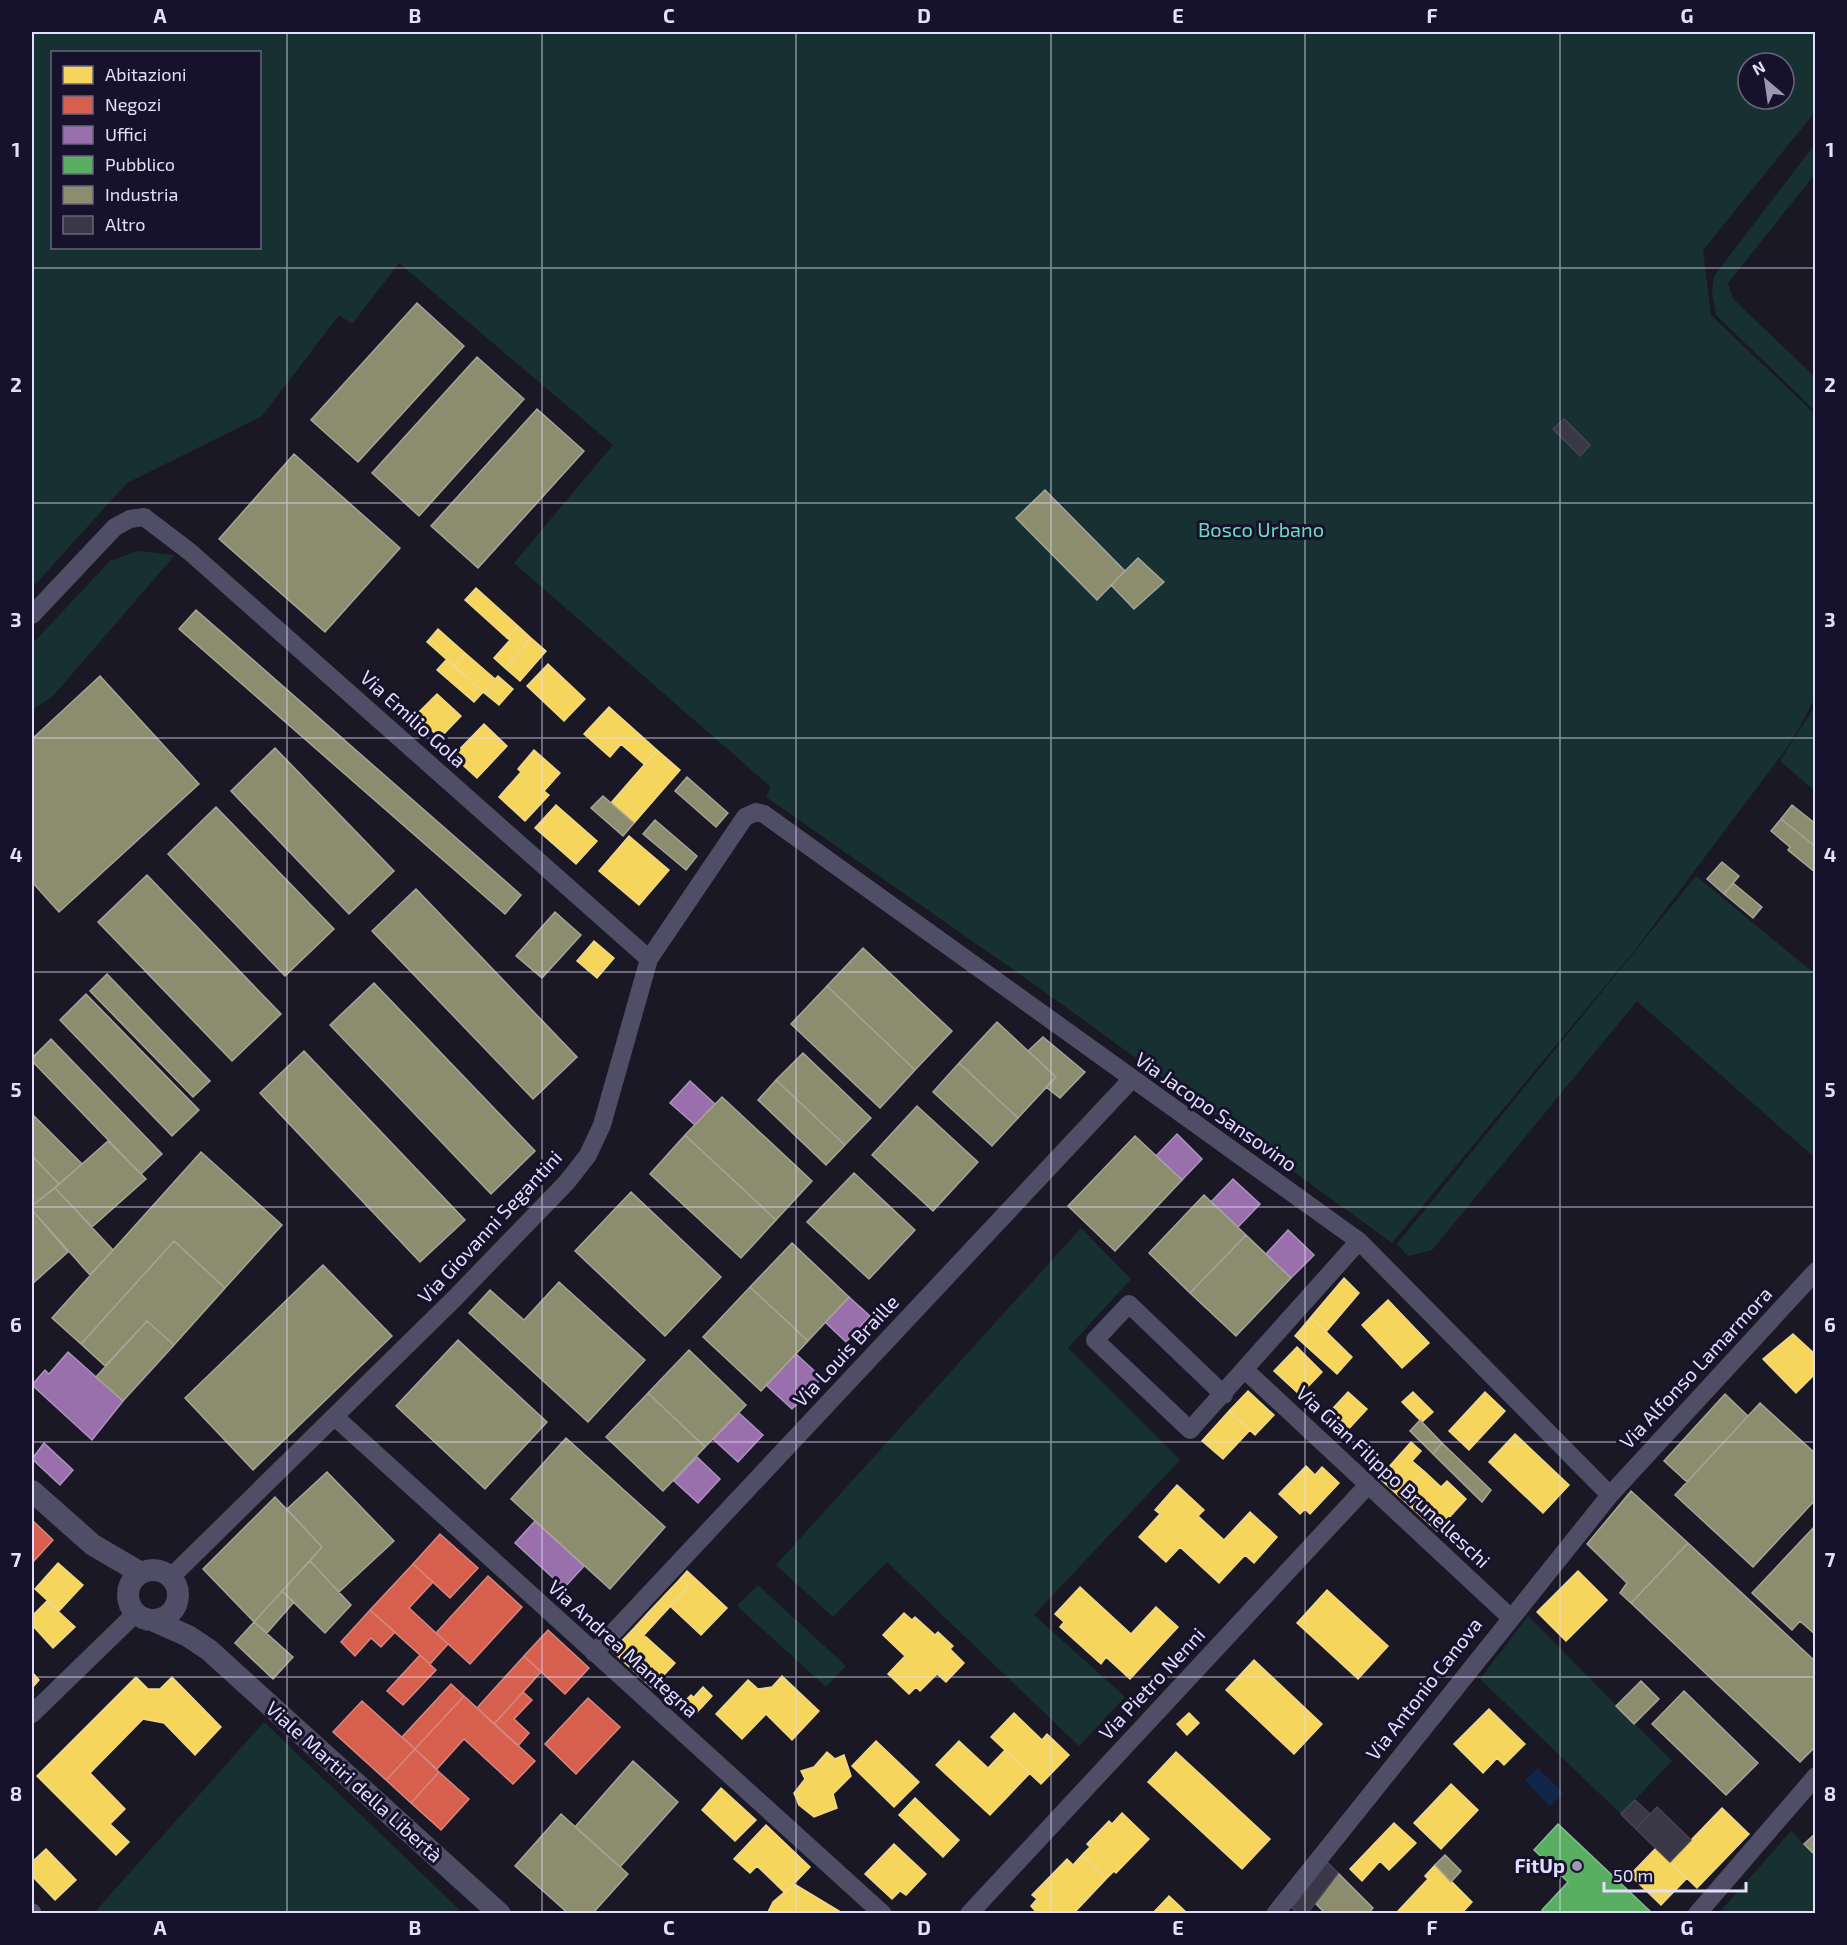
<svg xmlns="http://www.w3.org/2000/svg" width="1847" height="1945" font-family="'Exo 2',sans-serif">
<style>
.green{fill:#173132;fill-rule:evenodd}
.water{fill:#10264a}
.homes{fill:#f6d55c;stroke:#f0d88d;stroke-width:1.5}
.shops{fill:#d6604d;stroke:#d98682;stroke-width:1.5}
.offices{fill:#9970ab;stroke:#af91c4;stroke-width:1.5}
.public{fill:#5aae61;stroke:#82bc90;stroke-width:1.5}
.industry{fill:#8c8c6e;stroke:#a6a599;stroke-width:1.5}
.building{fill:#3a3746;stroke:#474358;stroke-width:1.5}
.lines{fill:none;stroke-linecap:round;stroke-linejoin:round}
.minor{stroke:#4f4e66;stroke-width:18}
.tertiary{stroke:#4f4e66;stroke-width:22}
.grid{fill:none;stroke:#e1defe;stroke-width:1.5;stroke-opacity:0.55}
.poi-dot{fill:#9b99b2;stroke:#17122b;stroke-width:2}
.labels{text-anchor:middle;stroke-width:6;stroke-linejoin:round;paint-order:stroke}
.park-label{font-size:20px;fill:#6addc0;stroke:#17122b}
.street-label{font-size:20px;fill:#e1defe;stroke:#17122b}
.poi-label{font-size:20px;font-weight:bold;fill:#e1defe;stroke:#17122b;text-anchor:end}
.neatline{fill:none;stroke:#e1defe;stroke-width:2}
.grid-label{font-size:20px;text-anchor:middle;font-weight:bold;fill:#e1defe}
</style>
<rect width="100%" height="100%" fill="#1a1825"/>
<path class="green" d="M32 32H1815V112L1703 250 1711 315 1815 414V698L1792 741 1635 950 1392 1243 1028 980 766 797 771 787 514 563 613 445 399 263 352 324 339 315 262 416 127 483 32 588ZM52 52H260V248H52ZM1748 63H1784V99H1748Z
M1815 144V174L1728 283 1733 299 1815 377V411L1716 315 1712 292 1714 276Z
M138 551 175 555 53 696 32 710V644L110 561Z
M1815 706V791L1780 761Z
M1696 876 1815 974V1158L1637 1001 1432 1250 1408 1256 1397 1244Z
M1081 1228 1131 1279 1068 1348 1180 1460 1034 1615 1125 1697 1079 1746 887 1562 833 1617 776 1565Z
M758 1585 846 1666 826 1687 737 1606Z
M1528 1616 1672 1761 1621 1814 1480 1679Z
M264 1722 463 1913H94Z
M1791 1831 1815 1856V1913H1719Z"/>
<path class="water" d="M1538 1768 1563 1793 1550 1806 1525 1780Z"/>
<path class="homes" d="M476 588 518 626 507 638 465 600Z
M518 626 531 638 505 668 494 658 510 640 507 638Z
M438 629 465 653 454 666 427 642Z
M531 638 546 651 520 681 505 668Z
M465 653 495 679 483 692 454 666Z
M447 659 483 692 474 702 437 670Z
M548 664 585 699 564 721 527 686Z
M498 676 513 689 499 705 483 692Z
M437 694 461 716 440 738 429 728 425 731 412 719Z
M609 707 657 750 645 765 621 744 610 757 584 734Z
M484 724 507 746 477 778 453 756Z
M534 750 560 773 544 791 549 795 525 821 499 797 521 772 518 769Z
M657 750 680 770 634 823 611 803Z
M556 805 597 841 576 864 535 828Z
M629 836 669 870 639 905 599 871Z
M594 941 614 958 597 978 577 961Z
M1344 1278 1359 1293 1326 1332 1311 1317Z
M1388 1300 1429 1343 1402 1368 1362 1325Z
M1311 1317 1352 1357 1337 1374 1295 1336Z
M1793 1334 1816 1355V1373L1796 1393 1763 1359Z
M1297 1347 1322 1372 1300 1395 1274 1371Z
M1248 1391 1274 1415 1255 1435 1229 1411Z
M1348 1392 1367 1409 1343 1435 1324 1418Z
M1413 1392 1433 1412 1422 1422 1402 1402Z
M1485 1392 1505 1411 1469 1450 1449 1431Z
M1229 1411 1250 1430 1223 1459 1202 1441Z
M1515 1434 1569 1485 1543 1513 1489 1462Z
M1411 1442 1421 1451 1412 1461 1425 1472 1401 1498 1379 1478Z
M1306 1466 1315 1475 1322 1467 1339 1483 1310 1514 1305 1509 1300 1514 1279 1494Z
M1425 1472 1441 1487 1447 1481 1466 1499 1437 1531 1401 1498Z
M1177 1485 1204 1510 1198 1516 1224 1540 1250 1512 1277 1537 1254 1563 1245 1555 1219 1583 1180 1547 1166 1562 1139 1537 1160 1514 1155 1510Z
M58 1563 83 1585 59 1611 35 1589Z
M687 1571 727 1608 701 1635 670 1606 689 1586 680 1579Z
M1578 1571 1607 1600 1566 1641 1537 1612Z
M680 1579 689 1586 655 1623 646 1615Z
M1080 1587 1131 1634 1156 1607 1178 1627 1130 1679 1106 1657 1101 1664 1060 1627 1064 1622 1055 1614Z
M1327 1590 1388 1646 1358 1679 1297 1623Z
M47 1601 75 1627 53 1648 32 1625V1616Z
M904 1613 912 1620 915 1617 935 1635 938 1632 953 1646 950 1649 964 1663 946 1682 937 1674 920 1691 916 1687 909 1694 888 1674 905 1656 883 1635Z
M646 1615 655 1623 644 1635 635 1627Z
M635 1627 675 1663 652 1688 612 1651Z
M1254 1660 1322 1724 1294 1754 1226 1690Z
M32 1672 39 1680 32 1688Z
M782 1676 819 1711 792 1740 766 1714 742 1739 716 1714 748 1680 758 1689 772 1687Z
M136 1677 148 1689H160L172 1677 221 1727 195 1755 164 1723 143 1719 90 1773 125 1809 110 1824 129 1842 116 1855 37 1776Z
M703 1687 712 1696 703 1706 694 1697Z
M691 1695 703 1706 692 1717 680 1706Z
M1489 1709 1525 1744 1504 1765 1497 1758 1483 1773 1454 1744Z
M1014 1713 1042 1740 1047 1734 1069 1755 1041 1784 991 1737Z
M1189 1713 1199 1723 1187 1735 1177 1724Z
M876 1741 919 1782 894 1807 852 1766Z
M959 1741 988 1768 1005 1750 1030 1773 990 1815 936 1765Z
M827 1752 835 1759 844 1755 851 1776 833 1794 837 1808 814 1817 799 1805 794 1793 805 1779 801 1771 814 1767Z
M1176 1752 1270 1839 1242 1869 1148 1782Z
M1451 1784 1478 1810 1441 1849 1414 1823Z
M721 1788 756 1820 735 1841 702 1810Z
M915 1798 959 1840 943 1857 899 1815Z
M1722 1808 1749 1834 1697 1888 1670 1862Z
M1122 1813 1149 1839 1116 1873 1114 1871 1106 1879 1082 1855 1090 1847 1087 1844 1109 1821 1112 1824Z
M1394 1823 1416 1843 1389 1870 1380 1861 1362 1881 1350 1869Z
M766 1825 810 1867 785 1893 757 1866 750 1873 734 1859Z
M894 1844 926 1874 906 1895 900 1891 892 1899 865 1874Z
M1656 1848 1687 1878 1661 1905 1630 1875Z
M46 1849 76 1880 55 1900 32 1876V1862Z
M1082 1855 1106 1879 1073 1914H1038L1031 1906 1037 1899 1032 1895 1067 1859 1073 1865Z
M1435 1865 1472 1902 1461 1914H1400L1398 1911 1428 1879 1425 1876Z
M794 1884 844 1914H767L773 1902Z
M1169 1896 1188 1914H1152Z"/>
<path class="shops" d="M32 1520 53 1540 32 1563Z
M440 1534 478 1568 450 1598 413 1564Z
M413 1564 433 1582 409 1608 448 1644 430 1664 370 1610Z
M488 1576 522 1607 470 1664 436 1633Z
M370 1610 395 1632 381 1647 371 1638 355 1656 341 1642Z
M548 1630 589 1668 565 1694 524 1656Z
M420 1655 436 1670 403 1705 387 1691Z
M524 1656 541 1672 494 1724 477 1708Z
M451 1684 464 1696 415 1749 402 1737Z
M523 1692 532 1700 514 1719 529 1733 518 1746 494 1724Z
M464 1696 535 1761 513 1784 464 1739 437 1769 415 1749Z
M588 1698 620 1727 576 1774 545 1744Z
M362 1701 415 1749 386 1780 333 1732Z
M415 1749 439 1772 411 1803 386 1780Z
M439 1772 469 1799 441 1830 411 1803Z"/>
<path class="offices" d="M690 1081 715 1104 695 1125 670 1103Z
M1177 1134 1202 1159 1182 1180 1156 1156Z
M1233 1179 1260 1204 1238 1227 1211 1202Z
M1288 1230 1314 1255 1291 1278 1266 1254Z
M849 1297 870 1316 846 1342 825 1322Z
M68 1352 123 1401 92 1440 32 1385 45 1370 49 1374Z
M796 1354 822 1378 792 1409 766 1385Z
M739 1413 763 1435 738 1462 713 1439Z
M44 1443 73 1470 60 1485 32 1459Z
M697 1457 720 1479 698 1503 674 1481Z
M535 1521 584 1566 564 1588 515 1543Z"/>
<path class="public" d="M1558 1824 1652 1913 1651 1914H1546L1542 1910 1568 1882 1534 1850Z"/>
<path class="industry" d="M417 303 464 346 358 462 311 420Z
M477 357 524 399 419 516 372 473Z
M537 409 584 451 478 568 431 526Z
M294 454 400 548 325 632 219 539Z
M1045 490 1125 571 1097 600 1016 518Z
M1138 558 1164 582 1134 609 1111 585Z
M196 610 521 895 505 914 179 629Z
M100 676 199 784 59 912 32 882V739Z
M275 748 394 871 349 914 231 791Z
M687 777 728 813 716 827 675 791Z
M603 796 634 823 623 836 591 808Z
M1792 805 1816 824V847L1781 819Z
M216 807 334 929 285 976 168 854Z
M1781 819 1816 847V873L1788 850 1790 847 1771 831Z
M655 820 697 856 686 870 643 834Z
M1722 862 1739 876 1724 894 1707 879Z
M147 875 281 1014 232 1061 98 922Z
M1733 883 1762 907 1753 918 1724 894Z
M416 889 577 1057 533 1099 372 931Z
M555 912 581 935 542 978 516 956Z
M863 948 952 1031 915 1070 827 986Z
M107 974 210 1081 193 1097 90 991Z
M374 983 535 1151 491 1194 330 1025Z
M827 986 915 1070 880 1108 791 1024Z
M86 994 199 1110 172 1136 60 1020Z
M997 1022 1056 1077 1018 1118 959 1063Z
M1043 1037 1085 1072 1060 1098 1046 1087 1056 1077 1028 1051Z
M51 1039 162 1154 141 1174 32 1061V1058Z
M304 1051 465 1220 420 1262 260 1093Z
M803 1053 871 1118 845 1145 776 1080Z
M959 1063 1018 1118 992 1146 933 1092Z
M776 1080 845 1145 826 1165 758 1100Z
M722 1097 812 1181 776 1220 685 1135Z
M917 1106 978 1162 933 1211 872 1155Z
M34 1116 82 1164 59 1184 32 1156V1119Z
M685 1135 776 1220 741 1258 650 1174Z
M1135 1136 1182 1180 1115 1251 1068 1206Z
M108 1141 146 1179 92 1227 55 1188Z
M201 1152 282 1225 225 1288 174 1241 81 1344 52 1318Z
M32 1156 59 1184 32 1206Z
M854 1173 915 1230 869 1279 807 1222Z
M55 1188 113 1250 90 1275 32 1210V1206Z
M631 1192 721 1277 665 1336 575 1251Z
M1204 1195 1246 1235 1190 1293 1149 1253Z
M32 1210 68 1252 32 1284Z
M1246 1235 1291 1278 1236 1336 1190 1293Z
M174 1241 225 1288 174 1345 147 1321 105 1366 81 1344Z
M792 1243 849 1297 808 1341 750 1287Z
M323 1265 392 1336 253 1470 185 1398Z
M559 1282 645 1360 588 1422 469 1313 490 1290 524 1320Z
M750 1287 808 1341 761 1391 703 1337Z
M147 1321 174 1345 123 1401 96 1377Z
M458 1340 547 1422 485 1489 396 1406Z
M689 1350 746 1405 705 1447 648 1393Z
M648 1393 705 1447 663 1491 606 1437Z
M1725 1394 1748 1416 1687 1482 1664 1461Z
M1760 1403 1816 1454V1499L1753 1567 1675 1495Z
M1420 1420 1442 1443 1433 1454 1410 1431Z
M566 1438 665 1527 610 1589 511 1499Z
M1442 1443 1491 1490 1482 1502 1433 1454Z
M327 1472 394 1541 339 1592 310 1561 322 1547 287 1509Z
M1631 1491 1688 1543 1631 1603 1620 1593 1627 1583 1587 1544Z
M275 1497 322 1547 254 1622 203 1569Z
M1816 1525V1635L1800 1621 1792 1630 1752 1593Z
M1688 1543 1816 1662V1746L1800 1762 1631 1603Z
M310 1561 351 1605 325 1633 282 1591Z
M282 1591 294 1602 267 1633 254 1622Z
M254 1622 293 1657 273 1679 235 1643Z
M1641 1681 1659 1699 1634 1724 1616 1706Z
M1684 1691 1758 1763 1726 1795 1652 1724Z
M633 1761 678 1802 620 1867 575 1827Z
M561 1814 628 1874 592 1914H569L515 1866Z
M1816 1833V1856L1804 1844Z
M1445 1855 1461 1871 1451 1882 1435 1865Z
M1338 1873 1373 1908 1368 1914H1326L1315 1903Z"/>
<path class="building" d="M1564 419 1590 445 1580 456 1553 429Z
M1635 1800 1650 1814 1636 1829 1621 1814Z
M1657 1807 1691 1840 1670 1862 1636 1829Z
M1327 1862 1338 1873 1307 1914H1298L1292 1908Z"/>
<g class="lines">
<path class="minor" d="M32 615 115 527 130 519 144 517 190 552 649 959
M1245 1370 1510 1617
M1224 1395 1129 1304 1095 1340 1190 1430 1359 1241
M335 1417 883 1914
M171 1577 455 1298 567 1182 588 1155 602 1125 649 959 745 817 756 812 764 814 1359 1241 1610 1495
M594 1653 1131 1080
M32 1714 136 1613
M32 1912 33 1914
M969 1914 1368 1485
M1275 1914 1610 1495 1816 1271
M1697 1914 1816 1776"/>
<path class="tertiary" d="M32 1491 93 1545 141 1573
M128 1595a25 25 0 1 1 50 0a25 25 0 1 1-50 0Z
M152 1620 188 1636 209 1650 500 1914"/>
</g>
<path class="grid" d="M287 32V1914M542 32V1914M796 32V1914M1051 32V1914M1305 32V1914M1560 32V1914M32 268H1816M32 503H1816M32 738H1816M32 972H1816M32 1207H1816M32 1442H1816M32 1677H1816"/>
<circle class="poi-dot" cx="1577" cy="1866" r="6"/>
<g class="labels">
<g class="park-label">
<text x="1261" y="537">Bosco Urbano</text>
</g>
<g class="street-label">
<text transform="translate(413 719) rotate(42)" y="7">Via Emilio Gola</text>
<text transform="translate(1216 1112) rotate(35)" y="7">Via Jacopo Sansovino</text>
<text transform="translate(490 1227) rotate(-47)" y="7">Via Giovanni Segantini</text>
<text transform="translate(846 1351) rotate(-47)" y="7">Via Louis Braille</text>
<text transform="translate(1696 1368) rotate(-47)" y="7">Via Alfonso Lamarmora</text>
<text transform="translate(1393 1477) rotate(43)" y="7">Via Gian Filippo Brunelleschi</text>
<text transform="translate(623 1649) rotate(42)" y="7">Via Andrea Mantegna</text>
<text transform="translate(1152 1684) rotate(-47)" y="7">Via Pietro Nenni</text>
<text transform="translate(1424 1689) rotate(-52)" y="7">Via Antonio Canova</text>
<text transform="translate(354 1782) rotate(42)" y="7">Viale Martiri della Libertà</text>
</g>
<g class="poi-label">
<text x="1565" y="1873">FitUp</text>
</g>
</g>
<rect width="1847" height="1945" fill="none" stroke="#17122b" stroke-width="66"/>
<rect x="51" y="51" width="210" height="198" fill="#17122b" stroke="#68647f" stroke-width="1.5"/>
<rect x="63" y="66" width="30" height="18" fill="#f6d55c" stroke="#68647f" stroke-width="1.5"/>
<text x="105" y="81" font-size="18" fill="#e1defe">Abitazioni</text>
<rect x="63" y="96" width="30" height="18" fill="#d6604d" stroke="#68647f" stroke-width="1.5"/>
<text x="105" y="111" font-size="18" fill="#e1defe">Negozi</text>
<rect x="63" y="126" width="30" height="18" fill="#9970ab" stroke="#68647f" stroke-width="1.5"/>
<text x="105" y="141" font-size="18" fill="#e1defe">Uffici</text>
<rect x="63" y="156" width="30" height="18" fill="#5aae61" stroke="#68647f" stroke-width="1.5"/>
<text x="105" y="171" font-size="18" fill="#e1defe">Pubblico</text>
<rect x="63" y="186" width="30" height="18" fill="#8c8c6e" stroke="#68647f" stroke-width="1.5"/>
<text x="105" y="201" font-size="18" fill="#e1defe">Industria</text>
<rect x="63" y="216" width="30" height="18" fill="#3a3746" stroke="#68647f" stroke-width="1.5"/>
<text x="105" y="231" font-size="18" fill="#e1defe">Altro</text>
<g transform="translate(1766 81) rotate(331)"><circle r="28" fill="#17122b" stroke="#68647f" stroke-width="1.5"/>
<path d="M0-4.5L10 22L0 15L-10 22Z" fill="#9b99b2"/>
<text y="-9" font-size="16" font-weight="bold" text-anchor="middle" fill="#e1defe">N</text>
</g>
<path d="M1604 1882v9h142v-9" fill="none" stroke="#e1defe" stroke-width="3"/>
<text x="1613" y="1882" font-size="18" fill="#e1defe" stroke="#17122b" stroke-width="4.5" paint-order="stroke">50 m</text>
<rect x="33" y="33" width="1781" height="1879" class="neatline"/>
<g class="grid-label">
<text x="160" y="23">A</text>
<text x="415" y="23">B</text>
<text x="669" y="23">C</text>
<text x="924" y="23">D</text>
<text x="1178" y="23">E</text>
<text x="1432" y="23">F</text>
<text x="1687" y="23">G</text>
<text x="16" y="157">1</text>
<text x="1830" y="157">1</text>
<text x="16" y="392">2</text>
<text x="1830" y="392">2</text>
<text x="16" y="627">3</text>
<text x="1830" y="627">3</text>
<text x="16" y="862">4</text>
<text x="1830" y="862">4</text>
<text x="16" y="1097">5</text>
<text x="1830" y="1097">5</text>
<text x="16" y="1332">6</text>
<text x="1830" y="1332">6</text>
<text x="16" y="1567">7</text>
<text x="1830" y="1567">7</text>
<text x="16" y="1801">8</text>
<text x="1830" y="1801">8</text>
<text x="160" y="1935">A</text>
<text x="415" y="1935">B</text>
<text x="669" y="1935">C</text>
<text x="924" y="1935">D</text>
<text x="1178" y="1935">E</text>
<text x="1432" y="1935">F</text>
<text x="1687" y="1935">G</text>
</g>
</svg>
